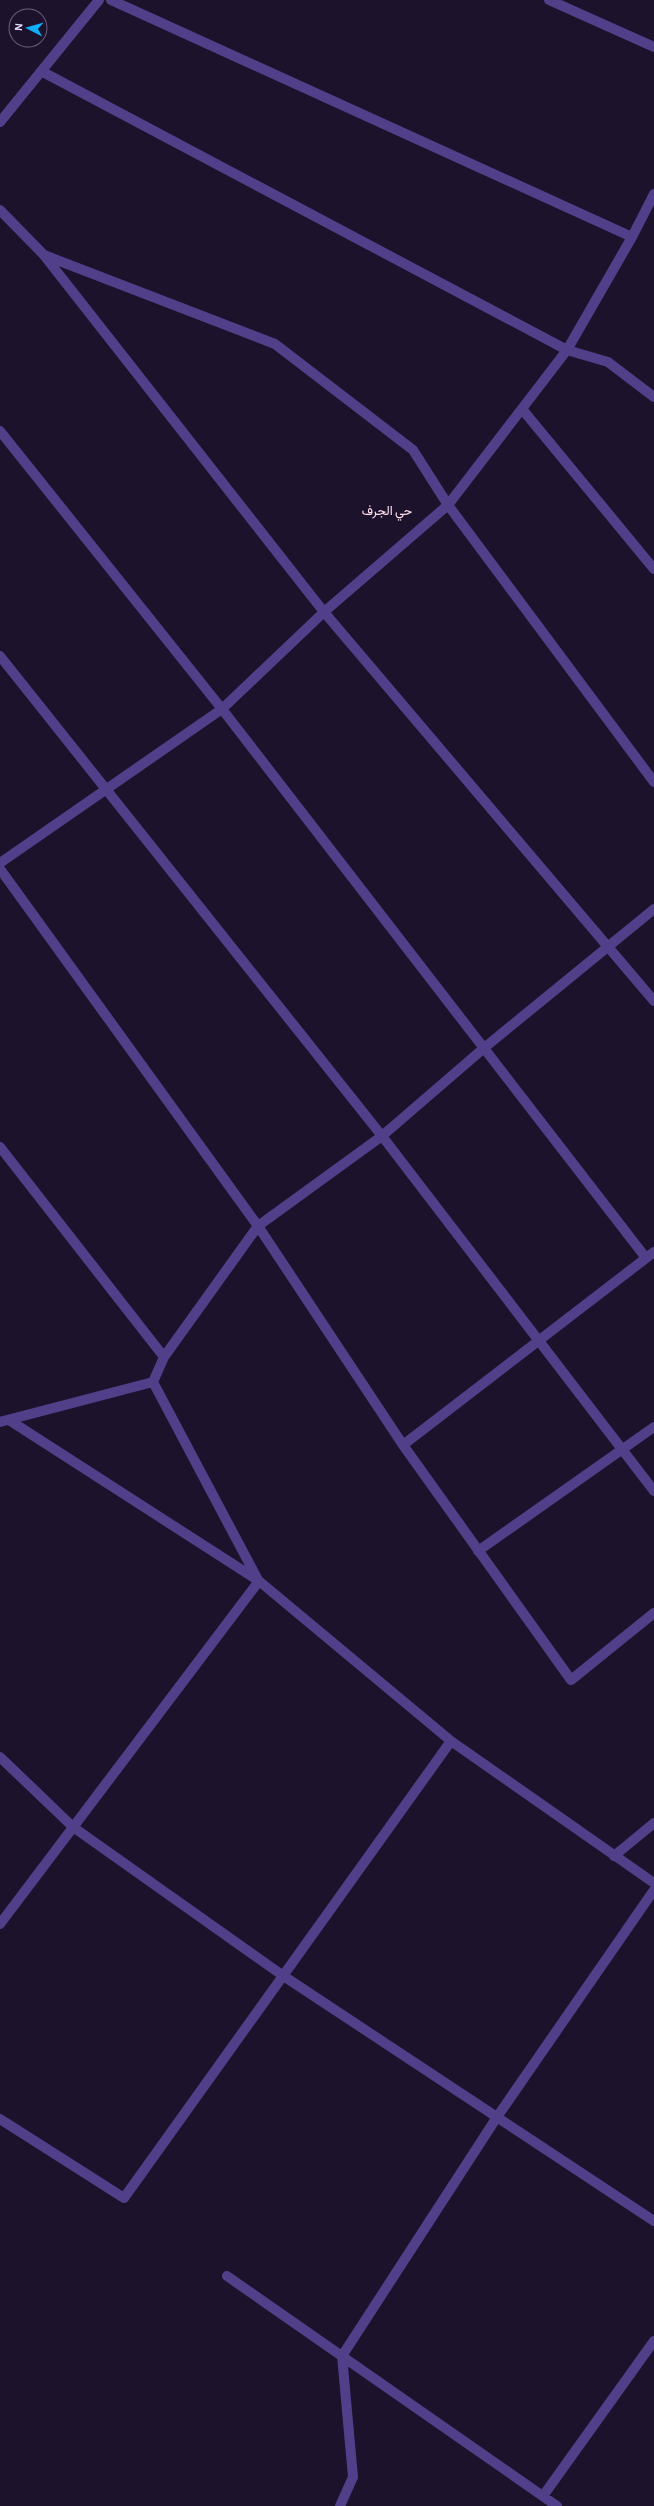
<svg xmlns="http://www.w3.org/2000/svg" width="654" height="2506" font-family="'Alegreya Sans',Vazirmatn,sans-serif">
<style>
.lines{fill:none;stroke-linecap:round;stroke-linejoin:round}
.street{stroke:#523f89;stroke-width:10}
.labels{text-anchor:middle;stroke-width:4;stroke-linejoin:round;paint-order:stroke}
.neighbourhood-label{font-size:13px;fill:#fee0ec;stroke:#1c122c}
</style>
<rect width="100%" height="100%" fill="#1c122c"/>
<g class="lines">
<path class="street" d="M111 0 632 237
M549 0 654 47
M41 71 567 350 608 362 654 397
M0 122 99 0
M0 210 43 254 324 612 654 1001
M44 255 275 344 413 450 448 505 654 782
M522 409 654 569
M0 431 222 709 646 1258
M0 656 382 1136 654 1491
M0 863 222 709 324 612 448 505 567 350 632 237 654 194
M0 869 258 1226 403 1445 571 1680 654 1613
M0 1147 164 1357
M153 1382 164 1357 258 1226 382 1136 484 1048 654 909
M153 1382 258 1580
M9 1420 259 1581 451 1741 654 1883
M0 1422 153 1382
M403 1445 654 1252
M478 1551 654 1427
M0 1757 73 1827 282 1975 654 2221
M614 1856 654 1823
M0 1924 259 1581
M0 2119 124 2198 451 1741
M227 2276 557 2506
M543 2496 654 2341
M340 2506 353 2477 342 2356 497 2117 654 1890"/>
</g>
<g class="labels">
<g class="neighbourhood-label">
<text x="387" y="515">حي الجرف</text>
</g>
</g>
<g transform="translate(28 28) rotate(276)"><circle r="19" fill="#1c122c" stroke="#6e6480"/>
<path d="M0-3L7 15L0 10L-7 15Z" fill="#0faff9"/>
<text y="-6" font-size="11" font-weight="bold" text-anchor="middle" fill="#e8defe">N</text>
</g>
</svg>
